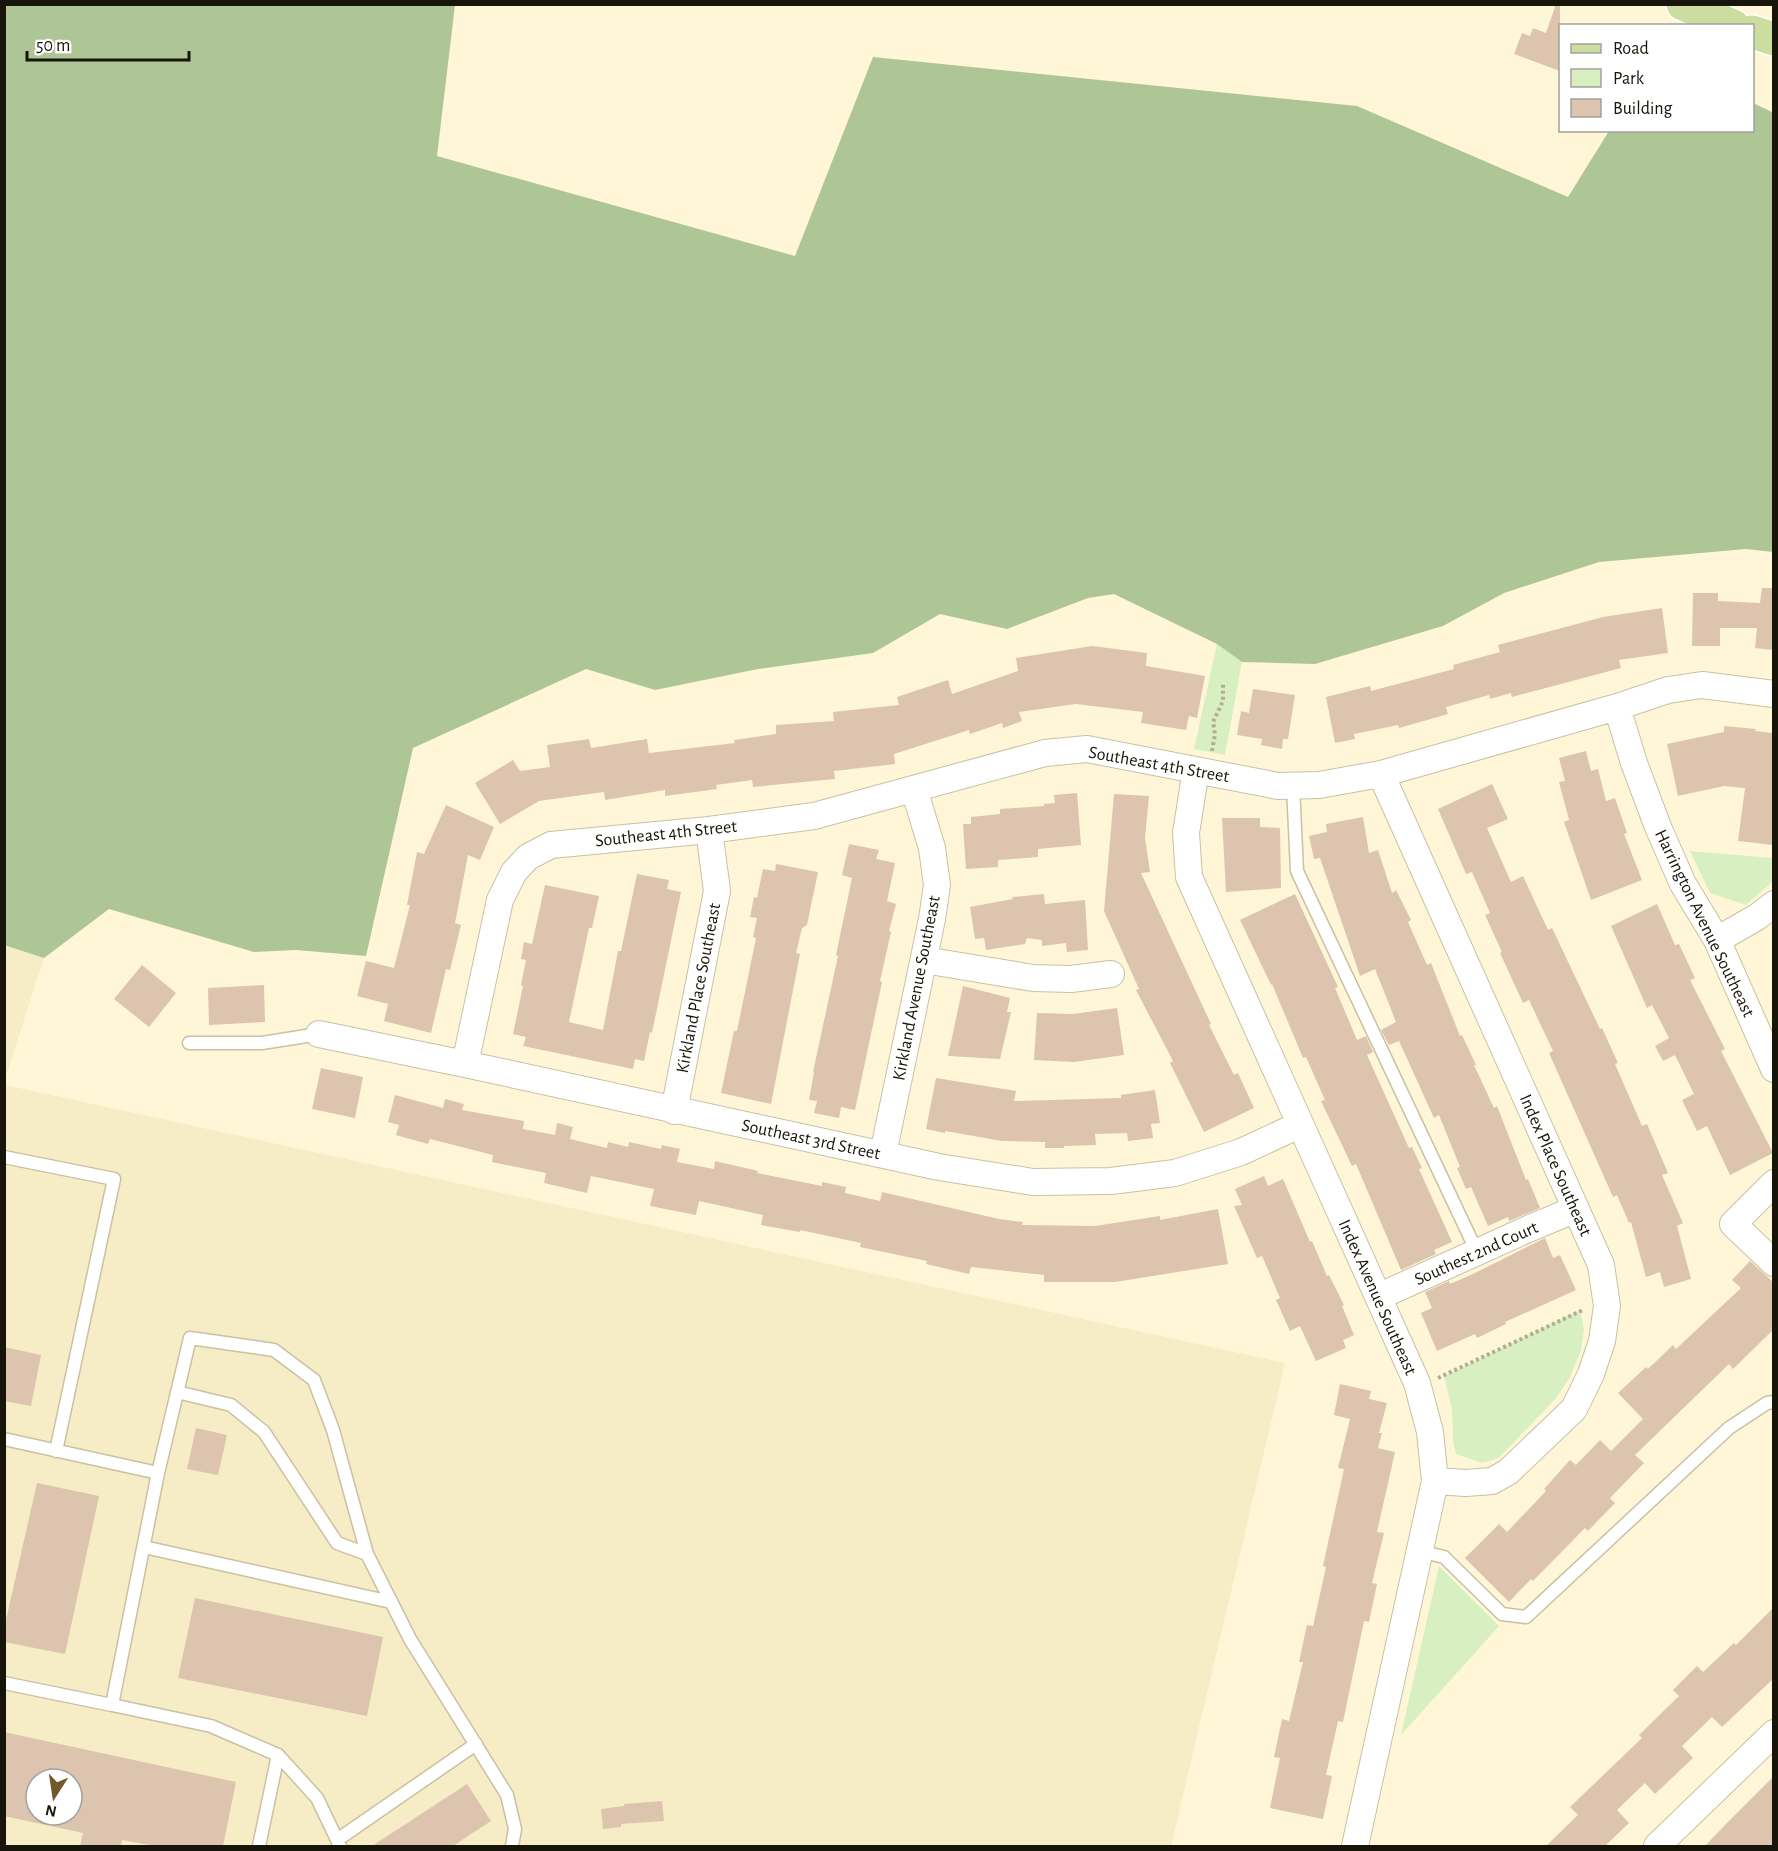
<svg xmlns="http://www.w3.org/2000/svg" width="1778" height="1851" font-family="'Alegreya Sans',sans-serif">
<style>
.built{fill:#f6ecc5;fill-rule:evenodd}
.green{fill:#d8f0c1}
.forest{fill:#aec696}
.building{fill:#ddc4ae;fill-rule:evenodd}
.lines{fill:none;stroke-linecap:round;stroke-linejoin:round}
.service-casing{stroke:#c9c1a3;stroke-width:15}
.minor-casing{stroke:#c9c1a3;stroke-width:28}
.primary-casing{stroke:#fff;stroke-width:36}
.path{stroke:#b3ac94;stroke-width:4;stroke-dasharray:3 3;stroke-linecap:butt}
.service{stroke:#fff;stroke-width:12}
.minor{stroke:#fff;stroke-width:26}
.primary{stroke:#ccdda0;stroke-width:33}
.labels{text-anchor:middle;stroke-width:5;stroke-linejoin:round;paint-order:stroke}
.street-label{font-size:18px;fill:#171409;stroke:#fff}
</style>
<rect width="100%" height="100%" fill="#fef6d7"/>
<path class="built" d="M5 945 44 958 5 1079Z
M5 1085 1285 1363 1171 1846H5ZM36 1779H72V1815H36Z"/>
<path class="green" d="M1217 644 1242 662 1225 755 1194 749Z
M1690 851 1773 858V881L1746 905 1710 893Z
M1580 1310 1584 1329 1581 1351 1569 1379 1557 1397 1499 1458 1482 1463 1456 1454 1453 1441 1452 1409 1444 1376Z
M1439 1566 1499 1626 1401 1735Z"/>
<path class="forest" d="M5 4 455 5 437 156 795 256 873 57 1357 106 1568 197 1609 131 1752 130 1753 103 1774 113 1773 552 1746 549 1599 562 1504 593 1443 626 1315 664 1242 662 1217 644 1114 594 1088 598 1007 629 940 614 873 653 758 669 655 690 586 669 413 748 366 956 296 950 254 952 109 909 44 958 4 945Z"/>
<path class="building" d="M1556 4H1560V71L1514 54 1522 33 1530 36 1533 28 1546 33Z
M1762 588H1773V650L1755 648 1757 628H1720V646H1692L1693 593H1718V601L1760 603Z
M1662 608 1668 653 1619 660 1621 668 1512 697 1511 693 1490 699 1489 695 1446 707 1448 714 1399 728 1398 725 1354 734 1355 739 1335 743 1326 697 1370 686 1371 691 1454 669 1453 665 1500 652 1498 645 1603 617Z
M1092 646 1147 653 1146 666 1205 676 1197 718 1189 716 1186 730 1141 723 1143 712 1076 704 1019 712 1022 721 1003 728 1002 723 970 734 969 730 894 754 895 764 834 771 835 779 753 787 752 780 716 785 717 789 665 796V790L605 800 604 792 539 801 500 824 475 783 513 760 520 771 550 767 547 745 589 739 591 748 647 739 649 753 735 743 734 740 776 734V725L834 721 833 712 899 705 897 697 948 680 952 694 1018 671 1016 658Z
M1253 689 1295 695 1288 739H1283L1282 749 1261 745 1262 739 1237 735 1241 711 1249 713Z
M1724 726 1756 729 1755 731 1773 733V845L1738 841 1745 788 1724 786 1678 796 1667 744 1724 732Z
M1586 751 1591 771 1598 769 1606 801 1615 798 1627 833 1624 834 1642 880 1591 900 1564 822 1569 820 1559 782 1565 781 1559 758Z
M1492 784 1508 819 1487 828 1511 882 1523 876 1548 930 1552 928 1600 1029 1602 1028 1618 1063 1615 1064 1642 1126 1647 1124 1668 1173 1662 1175 1683 1223 1677 1226 1691 1279 1664 1287 1660 1272 1646 1277 1631 1222 1629 1223 1617 1195 1613 1197 1549 1053 1553 1051 1529 1000 1523 1003 1500 953 1502 952 1485 915 1490 913 1472 872 1466 874 1438 809Z
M1077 793 1081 845 1038 849V857L998 860V867L966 869 963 824H971V817L1000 814V809L1044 806V804L1055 803 1054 795Z
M1114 794 1149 796 1145 838 1150 872 1141 873 1211 1024 1209 1025 1234 1075 1238 1073 1254 1108 1204 1132 1170 1063 1173 1061 1136 990 1139 989 1104 911Z
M446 805 494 827 480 860 468 855 455 923 461 925 450 970 446 969 431 1033 384 1021 388 1004 357 996 366 961 394 968 410 905H407L417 852 424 854Z
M1363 817 1369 853 1378 850 1392 893 1396 890 1411 920 1408 922 1427 965 1431 963 1460 1036 1462 1035 1476 1065H1474L1494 1108 1497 1106 1526 1180 1528 1179 1540 1208 1509 1221 1508 1217 1488 1226 1471 1187 1466 1189 1457 1168 1460 1167 1439 1115 1434 1118 1399 1041 1389 1045 1381 1030 1396 1022 1375 969 1360 976 1320 858 1314 859 1309 836 1327 832 1326 824Z
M1222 818H1260V827L1280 828 1281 888 1226 892Z
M849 844 879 850 876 859 895 863 887 901 896 904 889 931 891 932 880 981 882 982 855 1110 841 1107 839 1118 814 1113 817 1101 809 1100 814 1072H813L838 956 836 955 852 878 842 875Z
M776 864 818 872 807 925 802 928 796 953 800 954 771 1104 721 1093 734 1031H737L756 938 753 937 757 918 750 917 754 897 757 898 763 869 775 871Z
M637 874 669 880 667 889 681 892 652 1033 650 1032 644 1061 635 1059 633 1069 523 1046 526 1037 513 1034 523 986 521 985 526 960 521 959 524 942 532 944 545 885 599 896 592 928H589L569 1022 603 1030 618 951H621Z
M1044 894 1045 904 1085 900 1088 950 1067 952 1066 943 1042 946V940L1027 938 1025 944 986 950 984 938 975 939 970 907 1013 899 1012 897Z
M1295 894 1338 987 1335 988 1357 1040 1366 1036 1373 1052 1367 1055 1409 1148 1412 1147 1422 1168 1419 1169 1452 1242 1434 1250 1436 1254 1401 1270 1356 1164 1352 1166 1321 1101 1325 1100 1306 1057 1303 1058 1272 984 1271 985 1240 920Z
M1657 904 1675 945 1679 944 1695 978 1690 980 1725 1049 1721 1051 1773 1153 1730 1175 1707 1126 1697 1131 1682 1100 1694 1094 1675 1055 1663 1061 1655 1046 1669 1038 1652 1005 1647 1008 1611 926Z
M142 965 176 993 149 1027 114 999Z
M264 985 265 1022 209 1025 208 988Z
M963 986 1010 998 1007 1012H1011L1000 1059 948 1056Z
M1117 1008 1124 1055 1074 1062 1034 1060 1037 1013 1073 1014Z
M321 1068 363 1077 355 1118 312 1109Z
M936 1078 1016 1091 1014 1101 1121 1098V1095L1155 1090 1160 1123 1151 1124 1153 1138 1128 1141 1127 1133 1095 1134 1096 1145 1064 1146V1148H1045V1142L1002 1141 945 1131V1133L926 1129Z
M395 1095 443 1108 445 1099 464 1104 462 1110 524 1121 523 1129 555 1135 557 1123 573 1127 570 1139 607 1148 608 1142 628 1147 629 1142 661 1149 662 1145 680 1149 677 1162 714 1169 715 1161 758 1171 757 1173 822 1186V1182L846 1187 845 1193 880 1201 882 1192 999 1219 1023 1222 1022 1225 1095 1226 1160 1216V1220L1218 1209 1228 1264 1115 1282H1044V1275L971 1267 969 1274 926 1264 927 1261 860 1247 861 1243 800 1230V1232L761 1225 763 1215 699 1201 696 1215 650 1206 654 1189 591 1176 587 1193 544 1183 546 1173 492 1162 493 1155 430 1139 428 1144 396 1135 399 1125 388 1122Z
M1264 1176 1268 1186 1283 1179 1310 1242 1312 1241 1327 1276 1329 1275 1344 1305 1342 1306 1354 1335 1343 1340 1346 1348 1316 1361 1300 1326 1290 1331 1276 1300 1280 1298 1262 1256 1257 1258 1234 1206 1242 1205 1235 1189Z
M1545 1238 1553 1258 1560 1255 1576 1290 1505 1322 1506 1324 1477 1338 1475 1334 1437 1351 1421 1313 1432 1308 1425 1292 1449 1281 1450 1284 1473 1274Z
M1750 1261 1773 1282V1330L1733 1369 1729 1364 1635 1455 1644 1463 1610 1498 1615 1503 1588 1531 1585 1528 1533 1581 1531 1579 1509 1602 1465 1558 1499 1524 1507 1532 1546 1491 1544 1489 1570 1460 1576 1465 1600 1440 1611 1451 1643 1419 1618 1393 1646 1367 1648 1369 1673 1345 1676 1349 1741 1288 1732 1280Z
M4 1347 41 1355 31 1406 4 1401Z
M1340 1384 1371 1391 1369 1399 1387 1403 1379 1433H1382L1378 1448 1395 1452 1377 1532 1384 1533 1372 1583 1377 1584 1369 1622 1364 1621 1343 1722 1338 1721 1326 1775 1332 1776 1323 1819 1270 1808 1280 1758 1274 1757 1282 1719 1289 1721 1303 1662H1299L1307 1625 1313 1626 1326 1567 1323 1566 1344 1469 1338 1468 1350 1419 1334 1415Z
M196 1428 227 1435 218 1475 187 1469Z
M37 1483 99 1496 65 1654 4 1642V1629Z
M195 1598 383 1637 367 1716 178 1678Z
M1773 1608V1679L1722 1727 1712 1717 1682 1746 1693 1758 1655 1794 1645 1783 1617 1810 1629 1823 1605 1846H1546L1578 1815 1570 1807 1642 1738 1639 1735 1679 1696 1673 1690 1697 1666 1703 1672 1734 1643 1736 1645Z
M4 1732 236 1782 223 1846H155L122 1840 121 1846H80L83 1833 4 1816ZM36 1779H72V1815H36Z
M1773 1777V1846H1705L1724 1826Z
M467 1784 491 1821 453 1846H372Z
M662 1801 664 1821 621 1824V1827L603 1829 601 1809 624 1806V1804Z"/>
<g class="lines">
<g class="service-casing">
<path id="service" d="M1293 786 1297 871 1477 1252
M189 1043H262L319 1034
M4 1157 114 1179 56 1451
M177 1392 231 1405 264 1432 337 1543 367 1554
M4 1439 158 1473 190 1338 274 1350 314 1380 333 1430 367 1554 410 1639 507 1795 515 1829 512 1846
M144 1547 391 1602
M1419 1551 1444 1557 1502 1614 1526 1617 1729 1428 1767 1403 1774 1402
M4 1683 112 1705 158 1473
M112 1705 211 1726 278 1755 259 1846
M278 1755 317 1798 340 1846
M337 1840 476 1744"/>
</g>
<g class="minor-casing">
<path id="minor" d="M1617 707 1634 763 1658 827 1683 884 1717 940 1774 1069
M1196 770 1186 833 1189 877 1417 1383 1430 1432 1435 1481 1355 1846
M1381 774 1601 1265 1607 1306 1602 1341 1591 1374 1574 1409 1508 1472 1492 1481 1466 1483 1435 1481
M1717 940 1757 917 1774 904
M924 960 1033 978 1071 979 1111 974
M319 1034 465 1064 939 1167 1033 1182 1111 1181 1175 1173 1241 1152 1299 1125
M465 1064 500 900 514 872 528 857 551 845 709 830 814 816 1045 753 1087 749 1278 786 1319 785 1381 774 1617 707 1668 690 1702 685 1774 694
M674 1111 717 891 709 830
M883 1154 932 919 937 885 932 848 914 789
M1774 1183 1733 1224 1774 1263
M1378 1297 1528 1229 1576 1209
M1657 1846 1774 1733"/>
</g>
<g class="primary-casing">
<path id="primary" d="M1683 4 1733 26
M1752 32 1774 39"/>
</g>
<path class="path" d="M1212 751 1215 734 1213 722 1223 701V683
M1438 1378 1583 1310"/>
<use href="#service" class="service"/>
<use href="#minor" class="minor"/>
<use href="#primary" class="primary"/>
</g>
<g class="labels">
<g class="street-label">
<text transform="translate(1159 764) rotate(10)" y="6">Southeast 4th Street</text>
<text transform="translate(666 833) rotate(-6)" y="6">Southeast 4th Street</text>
<text transform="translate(1705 923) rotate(64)" y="6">Harrington Avenue Southeast</text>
<text transform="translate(698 988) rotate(-79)" y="6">Kirkland Place Southeast</text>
<text transform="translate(916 988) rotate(-79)" y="6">Kirkland Avenue Southeast</text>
<text transform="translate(811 1139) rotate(12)" y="6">Southeast 3rd Street</text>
<text transform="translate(1556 1165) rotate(66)" y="6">Index Place Southeast</text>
<text transform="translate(1476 1253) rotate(-24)" y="6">Southest 2nd Court</text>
<text transform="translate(1378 1297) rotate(66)" y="6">Index Avenue Southeast</text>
</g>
</g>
<rect width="1778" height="1851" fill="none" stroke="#171409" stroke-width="12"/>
<rect x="1559" y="24" width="195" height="108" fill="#ffffff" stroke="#a2a19d" stroke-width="1.5"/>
<rect x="1571" y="44" width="30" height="9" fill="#ccdda0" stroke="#a2a19d" stroke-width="1.5"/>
<text x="1613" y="54" font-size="18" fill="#171409">Road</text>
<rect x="1571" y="69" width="30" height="18" fill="#d8f0c1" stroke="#a2a19d" stroke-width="1.5"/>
<text x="1613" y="84" font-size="18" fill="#171409">Park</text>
<rect x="1571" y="99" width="30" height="18" fill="#ddc4ae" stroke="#a2a19d" stroke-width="1.5"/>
<text x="1613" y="114" font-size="18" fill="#171409">Building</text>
<g transform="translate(54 1797) rotate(192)"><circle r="28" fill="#ffffff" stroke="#a2a19d" stroke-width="1.5"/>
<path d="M0-4.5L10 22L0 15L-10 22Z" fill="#72582a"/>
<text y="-9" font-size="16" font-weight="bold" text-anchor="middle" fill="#171409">N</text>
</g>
<path d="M27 51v9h162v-9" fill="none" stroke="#171409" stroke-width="3"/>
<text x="36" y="51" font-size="18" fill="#171409" stroke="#ffffff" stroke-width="4.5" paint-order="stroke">50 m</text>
</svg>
